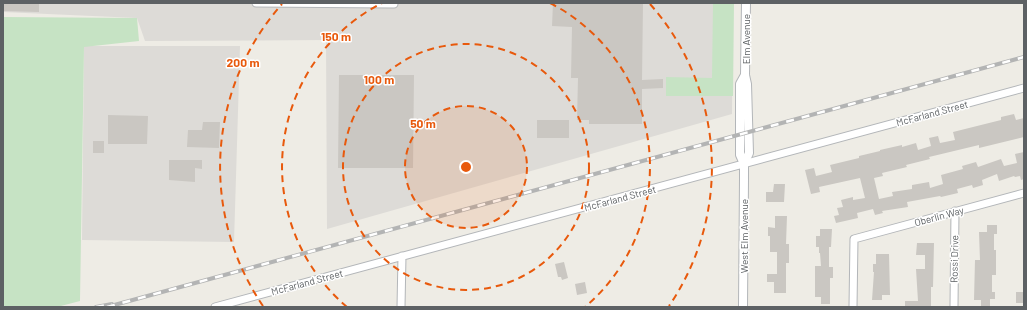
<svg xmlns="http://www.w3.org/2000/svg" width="1027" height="310" font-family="Barlow,sans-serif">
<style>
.industrial{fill:#dddbd7}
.green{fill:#c6e3c4}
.building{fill:#cac7c2}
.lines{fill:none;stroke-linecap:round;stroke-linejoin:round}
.minor-casing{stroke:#b3b6b9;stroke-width:9}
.tertiary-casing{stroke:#b3b6b9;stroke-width:10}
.minor{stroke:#fff;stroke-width:7}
.tertiary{stroke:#fff;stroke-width:8}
.rail-casing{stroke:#b3b4b4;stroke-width:4}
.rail{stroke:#fff;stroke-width:2.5;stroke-dasharray:8;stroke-linecap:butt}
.ring{fill:none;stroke:#e8590c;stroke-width:2;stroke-dasharray:7 5}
.labels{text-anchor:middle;stroke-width:3;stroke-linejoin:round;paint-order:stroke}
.street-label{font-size:10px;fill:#5d6164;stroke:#fff}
.centre{fill:#e8590c;stroke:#fff;stroke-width:2}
.ring-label{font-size:12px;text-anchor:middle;font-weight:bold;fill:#e8590c;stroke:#fff;stroke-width:3;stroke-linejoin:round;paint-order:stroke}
</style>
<rect width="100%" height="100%" fill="#eeece5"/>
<path class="industrial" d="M3 3H733L732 114 327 229 326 40 145 41 137 18 3 12Z
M84 46H240L234 242 82 240Z"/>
<path class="green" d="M713 3H734L733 96H666V77L712 78Z
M3 17 137 18 139 41 84 47 80 301 57 307H3Z"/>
<path class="building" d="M3 3H39V12L3 11Z
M553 3H643L642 80 663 79V88L642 89V124H589V120H577L578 78H571L572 27 552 26Z
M339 75H414L413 168H338Z
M1014 114 1016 120 1024 118V137L979 148V145L929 157 930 159 906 165 907 167 882 173 883 176 874 178 879 199 893 196 892 192 912 189V185L929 182 930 188 943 184 941 175 963 169 962 166 976 162 978 167 1001 159 1004 166 1017 163 1015 154 1024 152V179L1021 180 1020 176 1015 177 1014 176 999 181 997 174 982 180 983 185 973 188 972 185 957 189 958 193 941 197 940 196 907 202 908 207 882 211 883 213 875 215 873 209 857 213 858 218 836 223 834 216 839 215 837 208 843 207 841 200 853 197V200L865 198 860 178 819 187 820 192 811 194 805 170 814 168 816 176 832 172 830 165 859 158V156L880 151V150L902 145V147L916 143 918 150 931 146 929 138 938 136 940 143 955 140 953 132 1001 120V117Z
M108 115 148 116 147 144H108Z
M537 120H569V138H537Z
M203 122H220L219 148 187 147 188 130H202Z
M93 141H104V153H93Z
M169 160H202V169L195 168V182L169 180Z
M774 184H785L784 202H766V192H773Z
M775 216H787L786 244H789V263H786V293H774V282H767V274H777V252H770V236H768V227L775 228Z
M987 225H997V234H994V250H996V275H992V292H995V299H990V307H981V300H974L975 260H980L979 232H987Z
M820 229H832L831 247H829V267H833V278H830V304H821V297H815V266H821L820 253H819V247H816V236H820Z
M917 243H934L933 287H931V307H905V301H918L916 269H925V255H916Z
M876 254H889L890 295H882V300H872L874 272H873V264H876Z
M564 262 568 278 562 280 561 277H558L555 264Z
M585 282 587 293 577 295 575 284Z
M1016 292H1024V303H1016Z"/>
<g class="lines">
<g class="minor-casing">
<path id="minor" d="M256 3 394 4
M215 307 1024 88
M401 307 402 256
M853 307 854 239 1024 193
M954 307 955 211"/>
</g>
<g class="tertiary-casing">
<path id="tertiary" d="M744 164 749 153 747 84 745 75 746 3
M743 307 744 179V164L740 155V84L745 75"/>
</g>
<use href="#minor" class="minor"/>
<use href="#tertiary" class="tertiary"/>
<g class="rail-casing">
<path id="rail" d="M96 307 112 304
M107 307 1024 57"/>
</g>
<use href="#rail" class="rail"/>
</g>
<circle cx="466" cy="167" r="61" fill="#e8590c" fill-opacity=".12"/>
<g class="ring">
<circle cx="466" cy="167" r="61"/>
<circle cx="466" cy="167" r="123"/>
<path d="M347 307A184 184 0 0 1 382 3M550 3A184 184 0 0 1 585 307"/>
<path d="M263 306A246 246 0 0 1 282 4M650 4A246 246 0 0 1 669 306"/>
</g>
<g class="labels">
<g class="street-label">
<text transform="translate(746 39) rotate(-90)" y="4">Elm Avenue</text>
<text transform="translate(932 113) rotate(-15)" y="4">McFarland Street</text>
<text transform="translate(620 198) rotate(-15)" y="4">McFarland Street</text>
<text transform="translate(939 216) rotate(-15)" y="4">Oberlin Way</text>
<text transform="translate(744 236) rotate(-90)" y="4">West Elm Avenue</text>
<text transform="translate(954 259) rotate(-89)" y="4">Rossi Drive</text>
<text transform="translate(307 282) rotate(-15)" y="4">McFarland Street</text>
</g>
</g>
<circle cx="466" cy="167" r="6" class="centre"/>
<g class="ring-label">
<text x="336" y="41">150 m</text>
<text x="243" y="67">200 m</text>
<text x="379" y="84">100 m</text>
<text x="423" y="128">50 m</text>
</g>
<rect width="1027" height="310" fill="none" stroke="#5d6164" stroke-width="8"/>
</svg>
